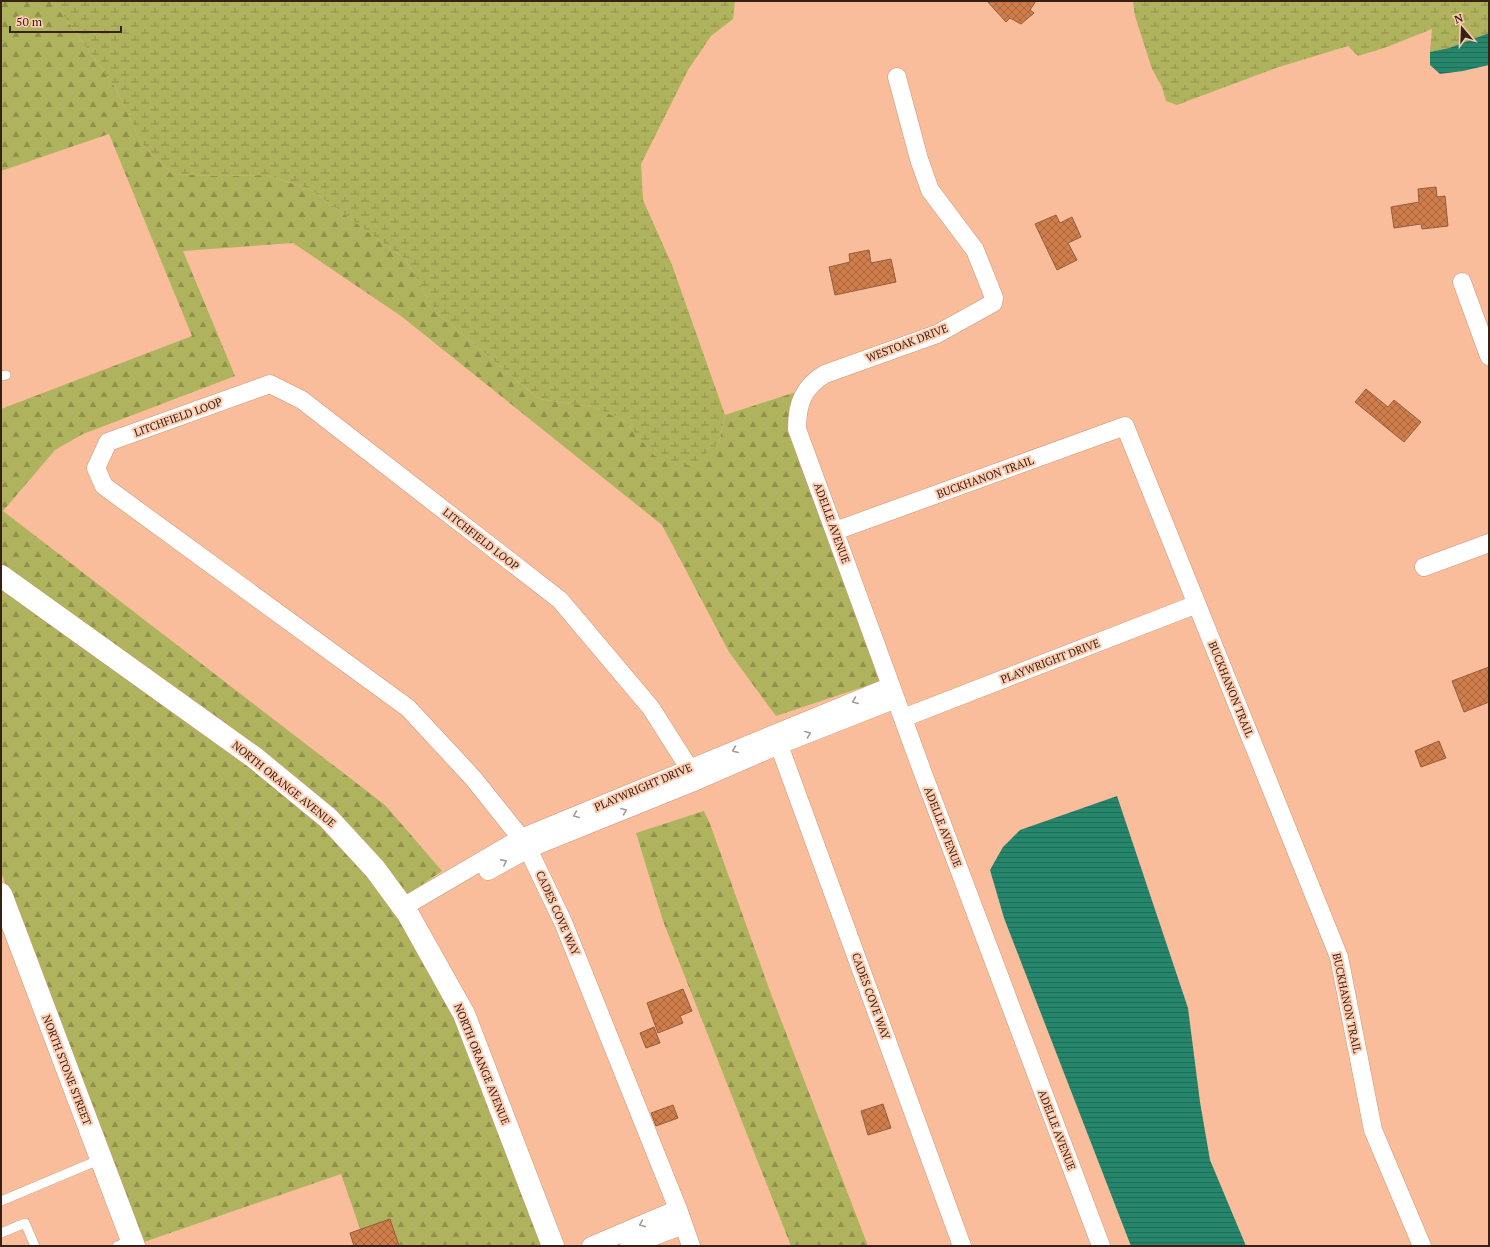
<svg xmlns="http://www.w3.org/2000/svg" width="1490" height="1247" font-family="'PT Serif',serif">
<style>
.forest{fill:url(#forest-firs)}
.wetland{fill:url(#wetland-marsh)}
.water{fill:url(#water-rules)}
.building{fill:url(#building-cross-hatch);stroke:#935e3e}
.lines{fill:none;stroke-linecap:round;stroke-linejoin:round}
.lane-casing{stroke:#ce9574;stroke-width:10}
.street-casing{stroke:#ce9574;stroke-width:19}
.secondary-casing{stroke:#ce9574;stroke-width:23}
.lane{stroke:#fff;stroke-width:9}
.street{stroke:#fff;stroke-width:18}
.secondary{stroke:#fff;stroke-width:22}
.oneway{stroke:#a59b95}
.labels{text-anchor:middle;stroke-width:4;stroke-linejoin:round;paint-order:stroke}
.street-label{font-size:11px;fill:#372114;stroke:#fecdb2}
</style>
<defs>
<pattern id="forest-firs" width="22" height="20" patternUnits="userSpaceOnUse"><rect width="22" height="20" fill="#afb35d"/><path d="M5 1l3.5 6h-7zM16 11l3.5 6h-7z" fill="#8f914c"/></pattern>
<pattern id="wetland-marsh" width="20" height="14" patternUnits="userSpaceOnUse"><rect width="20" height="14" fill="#afb35d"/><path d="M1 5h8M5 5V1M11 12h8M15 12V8" fill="none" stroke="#8f914c"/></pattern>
<pattern id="water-rules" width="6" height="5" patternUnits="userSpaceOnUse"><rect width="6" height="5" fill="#26866c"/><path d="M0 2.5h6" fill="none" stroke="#226d58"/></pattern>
<pattern id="building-cross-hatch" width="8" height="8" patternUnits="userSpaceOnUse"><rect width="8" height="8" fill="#cf7d4b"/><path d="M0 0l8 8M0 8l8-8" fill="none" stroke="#a9663d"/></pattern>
</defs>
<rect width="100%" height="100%" fill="#f9bd9b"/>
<path class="forest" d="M1 1H53L115 87 142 144 172 174 213 176 266 175 310 189 405 259 436 312 539 399 593 407 624 420 655 456 719 443 725 415 796 392 795 395 794 394 789 408 881 681 776 716 729 652 662 525 401 316 293 243 183 251 235 376 83 434 55 450 3 511 385 805 442 871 405 896 380 863 1 566V409L192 336 109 134 1 171Z
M1 586 251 765 323 824 397 912 457 1017 545 1246H366L341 1174 141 1243 1 872Z
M704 811 710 824 771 994 868 1246H791L663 921 636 833Z"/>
<path class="wetland" d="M53 1H735L733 19 711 36 688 70 641 164 643 200 672 265 725 415 719 443 690 466 655 456 624 420 593 407 539 399 436 312 405 259 310 189 266 175 213 176 172 174 142 144 115 87Z
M1133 1H1489V33L1449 48 1430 52 1432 29 1387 47 1358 56 1348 46 1279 67 1177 105 1166 101 1162 87 1152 69 1135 16Z"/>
<path class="water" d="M1489 33V65L1463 71 1440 74 1430 65V52L1449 48Z
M1117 796 1188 1008 1200 1102 1210 1160 1246 1246H1131L1004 918 990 870 1003 847 1020 830Z"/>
<path class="building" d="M987 1H1036L1030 10 1034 13 1021 24 1010 18 1006 22Z
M1436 187 1437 197 1445 196 1448 226 1422 229 1421 224 1394 228 1391 207 1419 202 1418 189Z
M1056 215 1060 223 1072 217 1081 237 1068 243 1077 260 1057 270 1035 224Z
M869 250 871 263 891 259 896 282 835 295 829 267 850 262 849 254Z
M1366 389 1388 407 1394 400 1421 422 1404 442 1355 402Z
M1489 667V702L1464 712 1452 681Z
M1439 741 1446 758 1421 767 1415 751Z
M683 989 692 1011 680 1016 683 1023 658 1033 647 1003Z
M654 1027 660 1043 646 1048 640 1033Z
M883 1104 891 1128 868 1135 861 1111Z
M673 1105 678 1118 656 1126 651 1113Z
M390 1219 399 1246H354L350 1233Z"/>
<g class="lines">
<g class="lane-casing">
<path id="lane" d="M1 376 6 375
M1 1201 101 1159
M1 1233 25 1223 35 1246
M117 1246 132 1240"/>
</g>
<g class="street-casing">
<path id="street" d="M897 77 919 159 930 190 975 250 991 290 994 298 993 303 937 334 825 374C803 387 797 404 797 429L924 776 1101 1246
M1462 282 1489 356
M835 531 1125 426 1339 957 1373 1130 1422 1246
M1424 567 1489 543
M903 718 1197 604
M779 745 962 1246
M521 838 473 778 408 708 104 486 96 468 108 442 270 384 302 400 560 600 651 708 689 768 694 782
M528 849 563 922 678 1209 691 1246
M488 871 528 849 694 782 779 745 896 699
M403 907 521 838 891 686
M591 1246 678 1209
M629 1246 683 1225"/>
</g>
<g class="secondary-casing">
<path id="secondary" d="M1 576 255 758 328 818 375 869 408 914 464 1014 553 1246
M1 894 134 1246"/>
</g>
<use href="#lane" class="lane"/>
<use href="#street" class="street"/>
<use href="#secondary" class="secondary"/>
</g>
<defs><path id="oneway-chevron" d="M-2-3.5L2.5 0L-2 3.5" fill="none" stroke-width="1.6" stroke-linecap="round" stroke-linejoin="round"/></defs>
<g class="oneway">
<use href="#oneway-chevron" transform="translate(855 701) rotate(158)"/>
<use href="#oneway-chevron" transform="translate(808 734) rotate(-21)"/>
<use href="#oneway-chevron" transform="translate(735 750) rotate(158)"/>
<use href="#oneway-chevron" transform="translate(624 811) rotate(-22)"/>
<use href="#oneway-chevron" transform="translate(576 815) rotate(157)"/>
<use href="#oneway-chevron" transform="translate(504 862) rotate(-28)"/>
<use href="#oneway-chevron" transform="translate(642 1224) rotate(157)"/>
</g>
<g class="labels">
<g class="street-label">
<text transform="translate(907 343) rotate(-21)" y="4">WESTOAK DRIVE</text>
<text transform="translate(178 417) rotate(-20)" y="4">LITCHFIELD LOOP</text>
<text transform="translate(985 477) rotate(-20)" y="4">BUCKHANON TRAIL</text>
<text transform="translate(832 523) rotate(70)" y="4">ADELLE AVENUE</text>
<text transform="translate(481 539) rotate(38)" y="4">LITCHFIELD LOOP</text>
<text transform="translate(1050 661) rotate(-21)" y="4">PLAYWRIGHT DRIVE</text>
<text transform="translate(1231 689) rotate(68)" y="4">BUCKHANON TRAIL</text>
<text transform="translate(284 784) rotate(39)" y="4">NORTH ORANGE AVENUE</text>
<text transform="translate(643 787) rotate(-23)" y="4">PLAYWRIGHT DRIVE</text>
<text transform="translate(943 827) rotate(69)" y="4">ADELLE AVENUE</text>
<text transform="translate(558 913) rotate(66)" y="4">CADES COVE WAY</text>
<text transform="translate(871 996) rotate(70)" y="4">CADES COVE WAY</text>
<text transform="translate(1347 1003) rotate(78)" y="4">BUCKHANON TRAIL</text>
<text transform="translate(482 1064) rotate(68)" y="4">NORTH ORANGE AVENUE</text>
<text transform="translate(67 1070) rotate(69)" y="4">NORTH STONE STREET</text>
<text transform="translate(1057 1130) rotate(69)" y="4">ADELLE AVENUE</text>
</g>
</g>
<rect width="1490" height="1247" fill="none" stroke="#372114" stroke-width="4"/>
<g transform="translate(1462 28) rotate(341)" stroke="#fecdb2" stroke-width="3" paint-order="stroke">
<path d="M0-3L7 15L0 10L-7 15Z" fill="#372114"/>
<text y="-6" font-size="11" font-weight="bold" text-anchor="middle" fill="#372114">N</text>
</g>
<path d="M10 26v6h111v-6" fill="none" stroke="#372114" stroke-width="2"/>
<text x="16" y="26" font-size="12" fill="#372114" stroke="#fecdb2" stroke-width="3" paint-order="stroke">50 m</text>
</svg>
